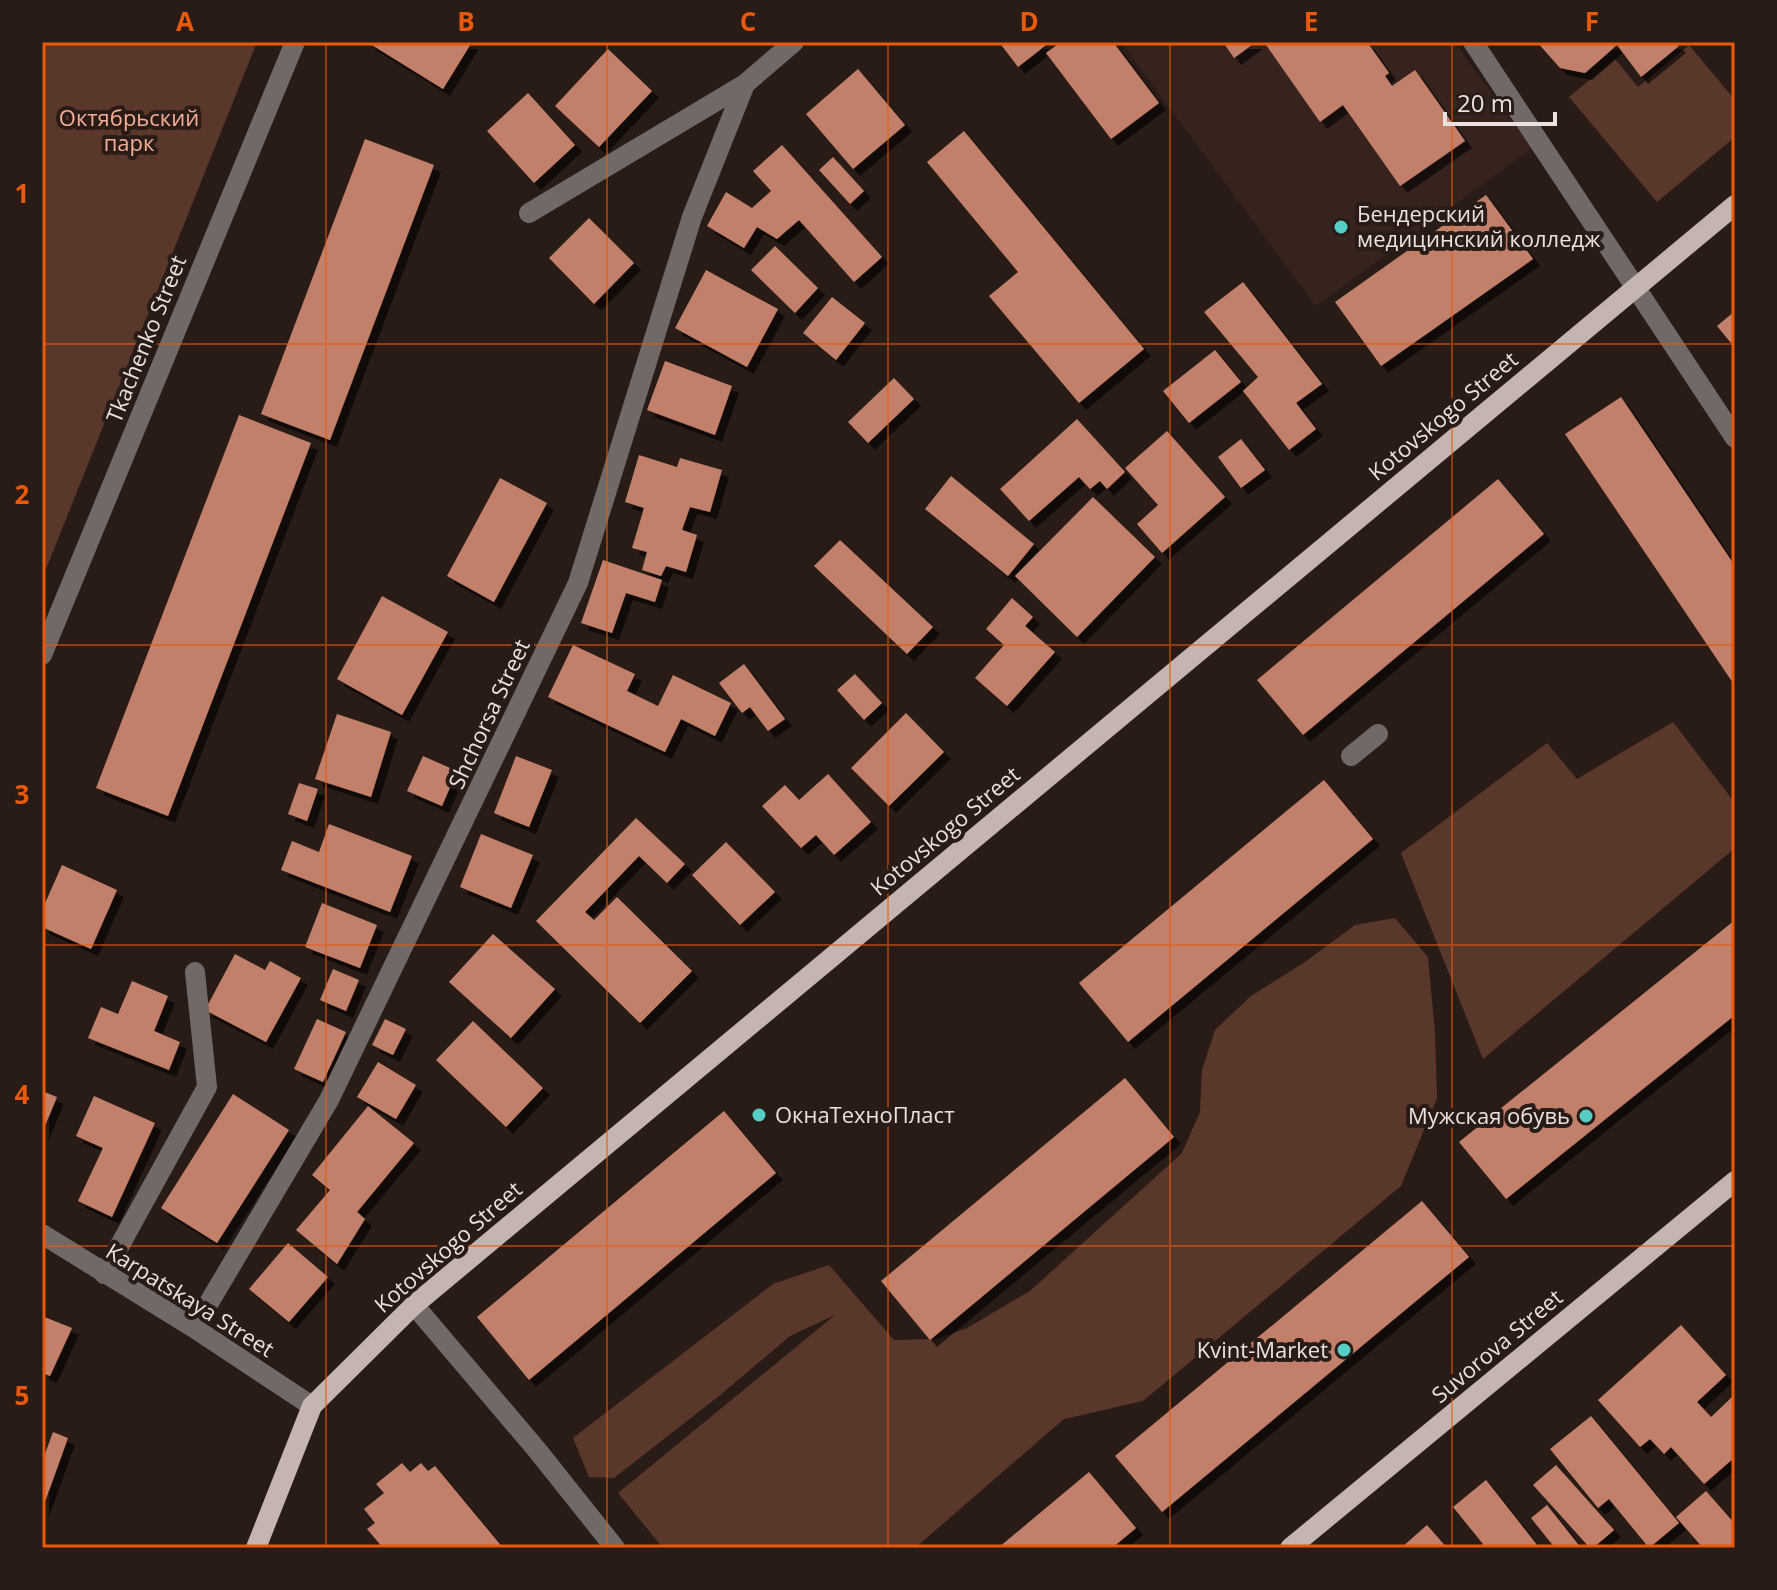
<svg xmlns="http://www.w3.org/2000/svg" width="1777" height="1590" font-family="'Open Sans',sans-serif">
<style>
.built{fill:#37231d}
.green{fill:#5a372b}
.building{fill:#c2806b;filter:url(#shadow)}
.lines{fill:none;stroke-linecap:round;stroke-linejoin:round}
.minor{stroke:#716967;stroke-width:20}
.major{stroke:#c5b5b0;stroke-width:20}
.grid{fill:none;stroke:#e8590c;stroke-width:2;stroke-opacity:0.55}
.poi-dot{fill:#55cec5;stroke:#291c17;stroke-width:3}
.labels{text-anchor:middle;stroke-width:8;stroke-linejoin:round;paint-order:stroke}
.park-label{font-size:22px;fill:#f7ad95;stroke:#291c17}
.poi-label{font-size:22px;fill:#ebe1de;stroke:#291c17;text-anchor:start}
.street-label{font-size:22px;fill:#ebe1de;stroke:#291c17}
.neatline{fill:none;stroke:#e8590c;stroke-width:3}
.grid-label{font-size:26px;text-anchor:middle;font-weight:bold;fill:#e8590c}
</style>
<defs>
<filter id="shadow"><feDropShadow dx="7" dy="7" stdDeviation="0" flood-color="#0009"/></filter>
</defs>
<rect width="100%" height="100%" fill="#291c17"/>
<path class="built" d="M1121 42H1454L1532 148 1316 306Z"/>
<path class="green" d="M42 42H257L42 579Z
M1689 45 1735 100V137L1657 202 1569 97 1615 59 1638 87Z
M1673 722 1735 803V848L1483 1059 1401 853 1547 743 1577 779Z
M1395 918 1428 957 1435 1033 1437 1098 1401 1186 1143 1401 1064 1419 915 1548H663L618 1493 835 1315 790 1336 719 1396 614 1478 589 1477 573 1438 773 1284 829 1265 894 1340 937 1339 967 1328 1030 1291 1182 1153 1200 1112 1202 1070 1215 1030 1251 996 1305 962 1355 925Z"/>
<path class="building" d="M367 42H472L443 89Z
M999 42H1050L1018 67Z
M1061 42H1113L1159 103 1111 139 1046 53Z
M1223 42H1256L1234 58Z
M1264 42H1367L1389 73 1385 76 1392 86 1415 70 1465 141 1400 186 1343 105 1320 122Z
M1537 42H1675L1679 46 1641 77 1617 45 1585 73 1560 68Z
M608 49 652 91 599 147 555 106Z
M858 69 905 125 853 169 806 114Z
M528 93 575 145 534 183 487 131Z
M964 131 1144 349 1079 403 989 296 1018 272 927 162Z
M365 139 434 165 330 440 261 414Z
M782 145 882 257 854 282 799 220 777 239 757 227 744 248 707 226 726 192 752 208 771 191 753 171Z
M833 157 864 191 850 204 819 170Z
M1486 195 1533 259 1381 366 1335 302Z
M589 218 634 263 594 304 549 258Z
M775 246 818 288 795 313 751 270Z
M706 270 778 309 747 367 675 328Z
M1243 282 1322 384 1296 403 1316 429 1289 450 1243 391 1258 377 1204 312Z
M832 297 865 323 836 360 803 333Z
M1735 311V348L1717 326Z
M1215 350 1241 382 1189 423 1163 391Z
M665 361 732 386 715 435 647 410Z
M894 378 914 399 868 443 848 422Z
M1621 397 1735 566V686L1565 434Z
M239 415 311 443 168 816 96 788Z
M1077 419 1125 472 1107 489 1100 481 1090 489 1079 477 1029 521 1000 489Z
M1167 431 1225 497 1162 553 1137 524 1158 505 1125 468Z
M1241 439 1265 470 1241 488 1218 457Z
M639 455 677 467 680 458 722 470 710 512 690 507 682 530 697 535 686 572 666 566 661 576 642 570 647 552 632 548 644 508 625 502Z
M951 476 1034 544 1008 576 925 509Z
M500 478 547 503 494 602 447 576Z
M1498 479 1544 534 1303 735 1257 680Z
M1093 497 1155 557 1077 637 1015 576Z
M840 540 933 627 907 654 814 566Z
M603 560 662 580 655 602 626 593 612 633 581 623Z
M382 596 448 632 402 715 337 679Z
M1012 598 1033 617 1025 626 1055 652 1007 706 975 678 1004 645 986 629Z
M573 645 635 674 627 691 658 706 673 675 731 703 715 736 681 719 665 752 548 697Z
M744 664 785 719 768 731 750 707 742 713 719 683Z
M855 674 882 703 864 720 837 690Z
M906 713 944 752 889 806 851 768Z
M337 714 391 732 371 797 315 779Z
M423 756 457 771 442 806 407 791Z
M516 756 552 770 529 827 494 813Z
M828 774 871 822 834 855 816 835 801 848 762 806 785 785 799 800Z
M1324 780 1373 839 1128 1042 1079 983Z
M299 783 318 789 307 821 288 814Z
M636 818 685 864 667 883 639 856 585 912 594 920 617 897 692 971 640 1023 536 921Z
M329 824 412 856 390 912 281 870 292 841 319 852Z
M481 834 533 855 511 908 460 887Z
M726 842 775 892 740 925 692 875Z
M62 865 117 890 91 949 42 927V910Z
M322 903 377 925 360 968 305 947Z
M1735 920V1015L1506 1199 1459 1142Z
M493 934 555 989 511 1038 449 982Z
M235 954 265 970 270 961 301 978 266 1042 205 1010Z
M333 969 359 980 346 1011 320 1000Z
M132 981 168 996 154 1031 180 1042 169 1070 88 1038 101 1007 118 1014Z
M317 1019 346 1032 323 1082 294 1069Z
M385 1019 406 1029 393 1055 372 1045Z
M473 1021 543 1088 506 1127 436 1060Z
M378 1062 416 1085 396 1119 357 1097Z
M1125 1078 1174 1137 930 1340 881 1281Z
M42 1091 57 1097 42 1133Z
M233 1094 289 1130 217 1243 161 1208Z
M94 1096 155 1123 112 1217 78 1201 103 1148 76 1136Z
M368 1106 414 1143 357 1212 365 1219 337 1264 296 1230 330 1190 312 1175Z
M724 1111 776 1173 529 1380 477 1317Z
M1422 1201 1469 1257 1162 1512 1115 1456Z
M288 1243 328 1277 289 1322 249 1289Z
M42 1316 72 1328 50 1376 42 1373Z
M1681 1325 1726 1375 1697 1402 1711 1417 1732 1397 1735 1400V1457L1704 1484 1671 1447 1664 1454 1650 1439 1640 1447 1598 1400Z
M1591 1416 1679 1523 1649 1548 1609 1499 1598 1508 1550 1449Z
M53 1432 68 1438 42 1510V1462Z
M402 1463 410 1472 421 1463 428 1471 435 1466 503 1548H383L367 1529 375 1523 364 1509 384 1493 376 1484Z
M1556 1465 1614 1530 1593 1548H1590L1533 1485Z
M1089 1472 1136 1528 1112 1548H998Z
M1486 1480 1537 1545 1533 1548H1478L1483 1544 1453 1507Z
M1706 1491 1735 1524V1548H1703L1676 1517Z
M1547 1505 1581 1548H1555L1531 1518Z
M1427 1525 1447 1548H1401Z"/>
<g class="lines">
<path class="minor" d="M1473 42 1735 438
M529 213 745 84 794 42
M42 655 295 42
M1351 756 1378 734
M42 1234 194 1328 312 1406
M104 1274 207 1087 195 972
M414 1305 537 1450 615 1548
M194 1328 329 1100 578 583 692 217 745 84"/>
<path class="major" d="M256 1548 312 1406 414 1305 1735 205
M1290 1548 1735 1181"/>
</g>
<path class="grid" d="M326 42V1548M607 42V1548M888 42V1548M1170 42V1548M1452 42V1548M42 344H1735M42 645H1735M42 945H1735M42 1246H1735"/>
<g class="poi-dot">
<circle cx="1341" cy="227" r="8"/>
<circle cx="759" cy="1115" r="8"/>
<circle cx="1586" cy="1116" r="8"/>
<circle cx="1344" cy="1350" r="8"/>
</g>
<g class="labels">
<g class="park-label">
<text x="129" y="126">Октябрьский<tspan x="129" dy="25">парк</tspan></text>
</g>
<g class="poi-label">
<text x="1357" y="222">Бендерский<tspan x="1357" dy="25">медицинский колледж</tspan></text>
<text x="775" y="1123">ОкнаТехноПласт</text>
<text x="1570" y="1124" text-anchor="end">Мужская обувь</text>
<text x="1328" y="1358" text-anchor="end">Kvint-Market</text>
</g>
<g class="street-label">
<text transform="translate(146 339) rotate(-68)" y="8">Tkachenko Street</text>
<text transform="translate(1443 416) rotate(-40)" y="8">Kotovskogo Street</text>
<text transform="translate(489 714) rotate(-65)" y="8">Shchorsa Street</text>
<text transform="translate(945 831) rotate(-40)" y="8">Kotovskogo Street</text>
<text transform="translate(448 1247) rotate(-41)" y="8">Kotovskogo Street</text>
<text transform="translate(190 1300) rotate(32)" y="8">Karpatskaya Street</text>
<text transform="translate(1497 1346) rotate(-40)" y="8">Suvorova Street</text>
</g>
</g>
<rect width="1777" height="1590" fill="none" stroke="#291c17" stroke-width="88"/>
<path d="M1445 112v12h110v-12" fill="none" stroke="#ebe1de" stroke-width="4"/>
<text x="1457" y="112" font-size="24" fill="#ebe1de" stroke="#291c17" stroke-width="6" paint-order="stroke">20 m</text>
<rect x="44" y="44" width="1689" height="1502" class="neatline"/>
<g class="grid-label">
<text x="185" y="31">A</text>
<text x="466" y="31">B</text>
<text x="748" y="31">C</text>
<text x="1029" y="31">D</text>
<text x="1311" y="31">E</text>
<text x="1592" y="31">F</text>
<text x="22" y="203">1</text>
<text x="22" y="504">2</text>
<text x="22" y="804">3</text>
<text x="22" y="1104">4</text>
<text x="22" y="1405">5</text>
</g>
</svg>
